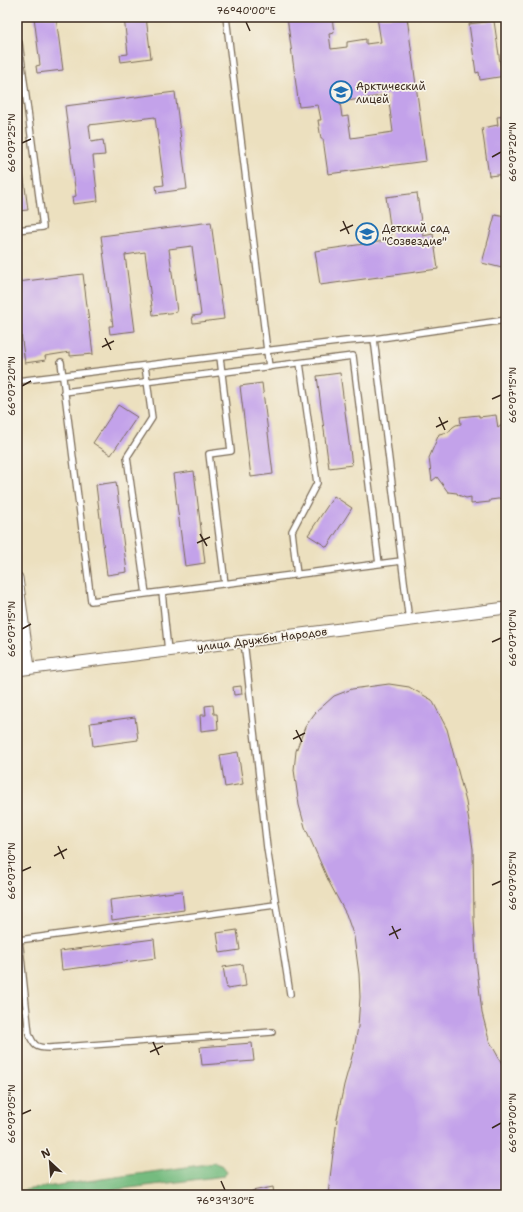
<svg xmlns="http://www.w3.org/2000/svg" width="523" height="1212" font-family="'Shantell Sans',sans-serif">
<style>
.forest{fill:#75bb7f;stroke:#58724e}
.building{fill:#c3a2ea;fill-rule:evenodd}
.lines{fill:none;stroke-linecap:round;stroke-linejoin:round}
.lane-casing{stroke:#796a56;stroke-width:8}
.street-casing{stroke:#796a56;stroke-width:13}
.lane{stroke:#fff;stroke-width:5.5}
.street{stroke:#fff;stroke-width:11}
.ticks{fill:none;stroke:#3b2a1e;stroke-width:1.5}
.labels{text-anchor:middle;stroke-width:3.5;stroke-linejoin:round;paint-order:stroke}
.poi-label{font-size:11px;fill:#3b2a1e;stroke:#f7f3e8;text-anchor:start}
.street-label{font-size:11px;fill:#3b2a1e;stroke:#f7f3e8}
.neatline{fill:none;stroke:#3b2a1e;stroke-width:1.5}
.ticks-label{font-size:10px;text-anchor:middle;fill:#3b2a1e}
</style>
<rect width="100%" height="100%" fill="#f7f3e8"/>
<filter id="ink" filterUnits="userSpaceOnUse"><feTurbulence type="fractalNoise" baseFrequency=".025" numOctaves="2"/><feDisplacementMap in="SourceGraphic" scale="8" xChannelSelector="R" yChannelSelector="G"/><feConvolveMatrix kernelMatrix="1 2 1 2 8 2 1 2 1" color-interpolation-filters="sRGB"/></filter>
<filter id="wash" filterUnits="userSpaceOnUse"><feTurbulence type="fractalNoise" baseFrequency=".012" numOctaves="4" result="noise"/><feDisplacementMap in="SourceGraphic" scale="16" xChannelSelector="R" yChannelSelector="G"/><feGaussianBlur stdDeviation="0.9" result="paint"/><feColorMatrix in="noise" values="0 0 0 0 0 0 0 0 0 0 0 0 0 0 0 0 0 1.4 0 .05"/><feComposite in="paint" operator="in"/></filter>
<g filter="url(#wash)">
<rect width="100%" height="100%" fill="#ece0bf"/>
<path class="forest" d="M215 1163 223 1166 227 1172 224 1176 82 1194V1195H17V1191Z"/>
<g id="blocks">
<path class="building" d="M34 17H56L63 70 37 73 36 66 40 65Z
M124 17H146L151 58 121 62 120 55 128 54Z
M287 17H332L334 33 329 34 331 49 347 47V42L366 39V44L381 42 377 17H407L426 161 328 174 323 139H321L318 120H321L318 105 299 107ZM388 95 393 132 351 138 348 116 342 117 340 102Z
M494 21 501 69H504L505 76 480 80 479 72 476 73 469 24Z
M175 92 187 189 157 193 156 186 164 185 155 117 89 125 91 142 103 140 105 155 93 156 98 201 73 204 72 197 76 196 65 106Z
M506 116V174L489 176 482 128 498 125 497 117Z
M22 164 28 210 17 211V165Z
M417 193 423 236 433 234 438 269 320 285 315 251 392 240 386 197Z
M495 215 506 217V269L482 263Z
M211 222 224 319 193 323 192 316 201 315 192 246 169 249 177 312 153 315 145 252 125 255 135 331 110 334 109 326H113L101 236Z
M83 274 93 354 70 356V352L45 356 46 360 25 363 17 304V282Z
M340 373 352 465 329 468 317 376Z
M262 383 273 474 251 477 240 386Z
M118 405 137 417 111 455 93 443Z
M479 415V417L496 415 498 428 502 425 506 429V484L504 485 506 498 490 500V502L471 504V497L466 498 458 495 457 493 448 492 437 477 432 481 429 458 439 434 449 432 450 430 453 427 456 425 461 424 460 417Z
M194 471 205 563 185 566 173 474Z
M116 482 127 572 107 575 96 485Z
M334 496 352 508 327 547 308 535Z
M389 684 409 687 432 700 447 729 466 802 473 849 474 918 476 959 482 1013 489 1040 506 1071V1195H328L337 1119 344 1085 354 1049 358 1027 360 997 359 974 354 937 346 914 329 882 305 827 299 805 294 770 296 751 305 727 315 713 334 696 352 689Z
M241 686 242 694 234 695 233 687Z
M213 705 214 714H217L218 729 201 731 200 715H206L205 706Z
M135 717 138 740 93 746 90 723Z
M238 752 243 784 225 787 220 755Z
M182 891 184 910 112 920 110 900Z
M237 930 240 950 220 953 217 933Z
M154 939 156 958 62 970 60 951Z
M243 964 246 986 227 989 223 967Z
M252 1043 254 1061 202 1065 200 1047Z
M273 1187 274 1195H252V1191Z"/>
</g>
</g>
<g filter="url(#ink)">
<use href="#blocks" fill-opacity="0" stroke="#796a56" stroke-width="1"/>
<g class="lines">
<g class="lane-casing">
<path id="lane" d="M226 17 269 367
M17 230 43 227 19 43
M374 339 409 621
M220 357 231 451 209 454 225 584
M61 362 91 601 401 561
M145 366 152 418 127 457 146 594
M17 381 346 341 374 339 506 320
M64 392 353 356 379 564
M297 575 292 531 317 483 300 363
M162 592 168 651
M244 641 267 848 290 994
M17 931 20 948 29 1034C34 1046 36 1048 49 1048L272 1032
M19 940 275 905"/>
</g>
<g class="street-casing">
<path id="street" d="M17 578 29 668
M17 670 506 608"/>
</g>
<use href="#lane" class="lane"/>
<use href="#street" class="street"/>
</g>
</g>
<path class="ticks" d="M246 22 250 31M22 143 31 139M492 157 501 152M343 221 349 234M340 231 353 225M105 338 111 350M102 347 114 341M22 386 31 381M492 399 501 395M439 417 445 430M436 427 448 421M200 534 207 546M197 543 210 537M22 629 31 624M492 642 501 638M296 730 302 742M293 739 305 733M58 846 64 859M54 856 67 849M22 871 31 867M492 885 501 881M392 926 398 939M389 935 401 929M153 1042 159 1055M150 1052 163 1046M22 1114 31 1110M492 1128 501 1123M221 1181 225 1190"/>
<defs>
<g id="school-ring" transform="scale(1.15)"><circle r="9.5" fill="#f7f3e8" stroke="#1f6fb2" stroke-width="1.5"/><path d="M0-5L7-2L0 1L-7-2ZM-4 1L0 2.5L4 1V4Q0 6-4 4Z" fill="#1f6fb2"/></g>
</defs>
<g fill-rule="evenodd">
<use href="#school-ring" x="341" y="92"/>
<use href="#school-ring" x="367" y="234"/>
</g>
<g class="labels">
<g class="poi-label">
<text x="356" y="90">Арктический<tspan x="356" dy="13">лицей</tspan></text>
<text x="382" y="232">Детский сад<tspan x="382" dy="13">"Созвездие"</tspan></text>
</g>
<g class="street-label">
<text transform="translate(262 639) rotate(-7)" y="4">улица Дружбы Народов</text>
</g>
</g>
<rect width="523" height="1212" fill="none" stroke="#f7f3e8" stroke-width="44"/>
<g transform="translate(50 1162) rotate(334)" stroke="#f7f3e8" stroke-width="3" paint-order="stroke">
<path d="M0-3L7 15L0 10L-7 15Z" fill="#3b2a1e"/>
<text y="-6" font-size="11" font-weight="bold" text-anchor="middle" fill="#3b2a1e">N</text>
</g>
<rect x="22" y="22" width="479" height="1168" class="neatline"/>
<g class="ticks-label">
<text x="246" y="14">76°40'00"E</text>
<text transform="translate(11 143) rotate(-90)" y="4">66°07'25"N</text>
<text transform="translate(512 152) rotate(-90)" y="4">66°07'20"N</text>
<text transform="translate(11 386) rotate(-90)" y="4">66°07'20"N</text>
<text transform="translate(512 395) rotate(-90)" y="4">66°07'15"N</text>
<text transform="translate(11 629) rotate(-90)" y="4">66°07'15"N</text>
<text transform="translate(512 638) rotate(-90)" y="4">66°07'10"N</text>
<text transform="translate(11 871) rotate(-90)" y="4">66°07'10"N</text>
<text transform="translate(512 881) rotate(-90)" y="4">66°07'05"N</text>
<text transform="translate(11 1114) rotate(-90)" y="4">66°07'05"N</text>
<text transform="translate(512 1123) rotate(-90)" y="4">66°07'00"N</text>
<text x="225" y="1204">76°39'30"E</text>
</g>
</svg>
